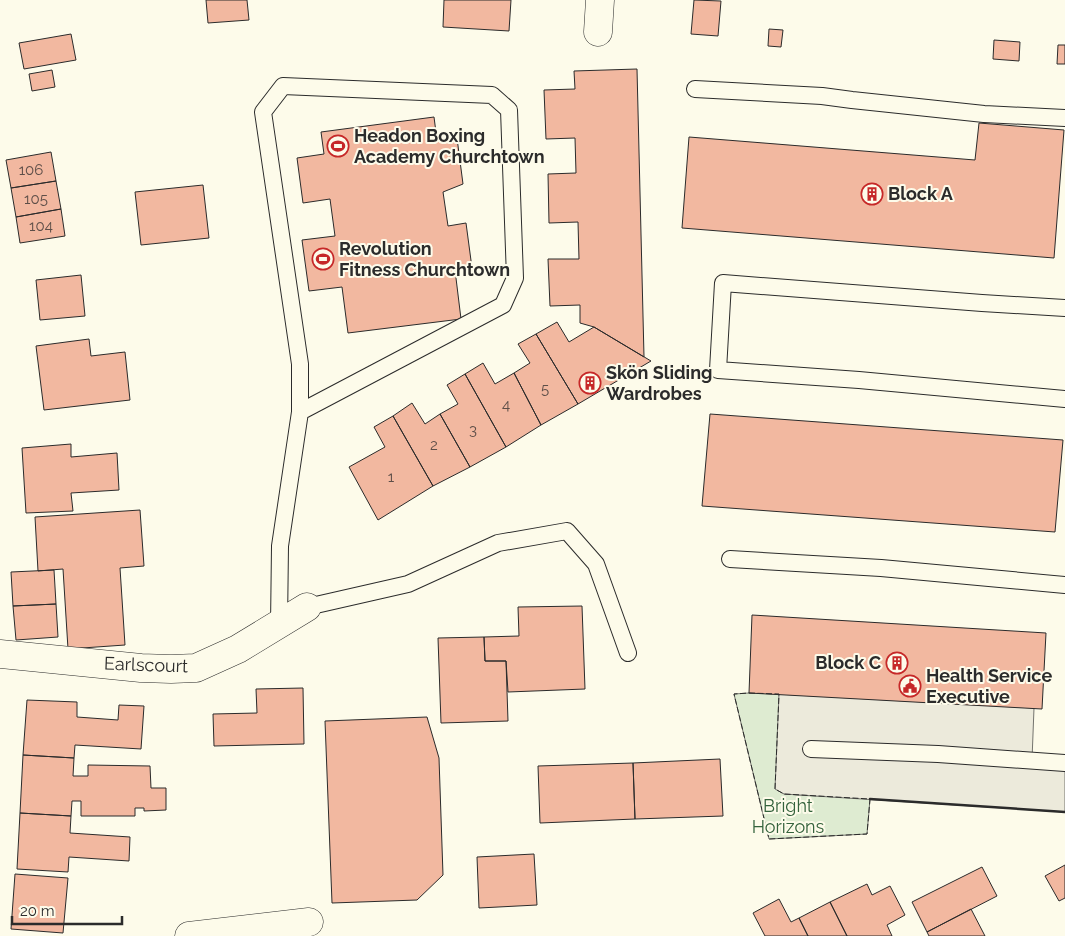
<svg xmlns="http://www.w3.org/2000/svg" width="1065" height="936" font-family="Raleway,sans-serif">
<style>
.green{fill:#deebd1;stroke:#74746e}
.parking{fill:#eceadb;stroke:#74746e}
.building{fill:#f2b8a0;stroke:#2b2b2b}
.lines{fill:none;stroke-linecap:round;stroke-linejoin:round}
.lane-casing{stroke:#2b2b2b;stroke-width:18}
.street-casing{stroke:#2b2b2b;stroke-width:29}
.lane{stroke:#fdfbea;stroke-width:16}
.street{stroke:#fdfbea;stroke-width:28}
.fence{stroke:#2b2b2b;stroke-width:1;stroke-dasharray:6 2.5;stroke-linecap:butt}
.wall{stroke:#2b2b2b;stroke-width:2.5}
.labels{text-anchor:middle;stroke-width:4;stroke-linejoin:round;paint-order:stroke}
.number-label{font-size:15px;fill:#5d4e48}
.poi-label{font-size:18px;font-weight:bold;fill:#2b2b2b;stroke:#fdfbea;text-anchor:start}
.street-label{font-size:18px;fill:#2b2b2b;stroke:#fdfbea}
.park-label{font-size:18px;fill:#34623c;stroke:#fdfbea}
</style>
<rect width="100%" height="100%" fill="#fdfbea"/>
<path class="green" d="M749 693 779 694 784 794 870 799 867 834 769 839 734 694Z"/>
<path class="parking" d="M779 694 1034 708 1032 760 1065 763V812L784 794 775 789Z"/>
<path class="building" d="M206 0H247L249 20 208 23Z
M444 0H511L509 31 443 27Z
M694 0 721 1 718 36 691 34Z
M769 29 783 30 781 47 768 46Z
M71 34 76 60 24 69 19 43Z
M994 40 1020 42 1019 61 993 59Z
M1058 45H1065V64H1057Z
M637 69 644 357 594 327 580 323V305L550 306 548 259H579L578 222 549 223 548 174 576 173 575 138 546 139 544 90 575 89 574 71Z
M52 70 55 87 32 91 29 74Z
M434 117 437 140 457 138 463 184 443 192 448 226 466 223 472 268 455 270 461 319 348 333 342 287 309 291 302 240 335 236 330 199 303 203 297 158 324 154 321 132Z
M979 123 1064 130 1054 258 682 228 689 137 975 160Z
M51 152 56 181 11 188 6 160Z
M56 181 61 209 16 217 11 188Z
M203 185 209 238 141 245 135 192Z
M61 209 65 236 20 243 16 217Z
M81 275 85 316 40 320 36 280Z
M557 322 569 342 594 327 651 361 578 404 536 334Z
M536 334 578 404 541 425 514 373 530 363 518 344Z
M89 339 91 356 125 352 130 400 44 410 36 346Z
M483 363 495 384 514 373 541 425 506 447 465 374Z
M465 374 506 447 470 467 440 414 458 404 447 385Z
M412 403 425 424 440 414 470 467 433 486 393 416Z
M710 414 1063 440 1055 532 702 506Z
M393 416 433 486 378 520 349 467 385 447 374 427Z
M71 444V457L117 453 119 490 71 493 73 511 26 513 22 448Z
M140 510 144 566 120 568 125 645 68 649 63 569 38 571 35 517Z
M54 570 56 604 13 606 11 572Z
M56 604 58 637 16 640 13 606Z
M582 606 585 689 508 692 506 661H485L484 637 519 636 518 607Z
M752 615 1046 633 1042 709 749 693Z
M484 637 485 661H506L508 721 441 723 438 638Z
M303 688 304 744 214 746 213 714 257 713 256 689Z
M27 700 77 702V717L118 720 119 705 144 706 141 749 75 745 74 758 23 755Z
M427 717 439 758 443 875 417 900 332 903 325 721Z
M23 755 74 758 73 776H88V765L150 766 151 788H166V810L144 811V808H135V816H81V801H72L71 816 20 813Z
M720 759 723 816 635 819 633 763Z
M633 763 635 819 540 823 538 766Z
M20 813 71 816 70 833 130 837 129 861 69 857 68 872 17 869Z
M534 854 537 905 479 908 477 857Z
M1065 865V898L1059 901 1045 876Z
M982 867 997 896 927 932 912 902Z
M15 874 68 878 63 933 11 929Z
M867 884 872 895 890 886 905 915 887 925 892 936H847L830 902Z
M779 899 791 922 799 918 808 936H765L753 913Z
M830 902 847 936H808L799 918Z
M971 909 985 936H929L927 932Z"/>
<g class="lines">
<g class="lane-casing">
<path id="lane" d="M695 89 822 96 852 100 984 114 1065 118
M1065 308 982 303 723 283 718 370 859 380 1065 399
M730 559 881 568 1065 585
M307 607 408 584 498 543 567 531 596 564 628 653
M279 625 280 546 300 412V364L263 112 283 86 492 95 509 110 515 278 503 305 300 412
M811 749 938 754 1065 763"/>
</g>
<g class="street-casing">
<path id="street" d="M598 32 600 0
M0 654 141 668 171 669 196 668 238 649 307 607
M189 936 309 922"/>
</g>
<use href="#lane" class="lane"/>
<use href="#street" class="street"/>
<path class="fence" d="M749 693 779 694 775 789 784 794 870 799 867 834 769 839 734 694Z"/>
<path class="wall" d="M870 799 1065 812"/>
</g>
<defs>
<g id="stadium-ring" transform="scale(1.125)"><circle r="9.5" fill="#fdfbea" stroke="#c62828" stroke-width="1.5"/><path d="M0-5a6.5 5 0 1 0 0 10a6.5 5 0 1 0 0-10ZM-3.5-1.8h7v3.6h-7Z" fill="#c62828"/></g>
<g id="building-ring" transform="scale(1.125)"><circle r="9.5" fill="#fdfbea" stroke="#c62828" stroke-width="1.5"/><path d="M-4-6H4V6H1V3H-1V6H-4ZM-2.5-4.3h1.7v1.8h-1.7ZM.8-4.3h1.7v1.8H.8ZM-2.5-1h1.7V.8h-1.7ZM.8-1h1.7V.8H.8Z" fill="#c62828"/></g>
<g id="civic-ring" transform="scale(1.125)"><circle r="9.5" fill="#fdfbea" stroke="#c62828" stroke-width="1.5"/><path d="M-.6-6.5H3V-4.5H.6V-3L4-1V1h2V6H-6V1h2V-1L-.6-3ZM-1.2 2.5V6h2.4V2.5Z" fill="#c62828"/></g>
</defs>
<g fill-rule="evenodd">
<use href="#stadium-ring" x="338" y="146"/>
<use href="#building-ring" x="872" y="194"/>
<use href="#stadium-ring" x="323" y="259"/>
<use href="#building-ring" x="590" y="383"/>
<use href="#building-ring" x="897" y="663"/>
<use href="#civic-ring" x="910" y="686"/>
</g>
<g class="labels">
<g class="number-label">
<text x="31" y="175">106</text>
<text x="36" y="204">105</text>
<text x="41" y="231">104</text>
<text x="545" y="394">5</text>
<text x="506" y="410">4</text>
<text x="473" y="435">3</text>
<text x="434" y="450">2</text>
<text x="391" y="482">1</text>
</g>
<g class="poi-label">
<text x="354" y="142">Headon Boxing<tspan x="354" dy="21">Academy Churchtown</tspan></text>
<text x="888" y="200">Block A</text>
<text x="339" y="255">Revolution<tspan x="339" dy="21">Fitness Churchtown</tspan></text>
<text x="606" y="379">Skön Sliding<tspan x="606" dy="21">Wardrobes</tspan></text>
<text x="881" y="669" text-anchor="end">Block C</text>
<text x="926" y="682">Health Service<tspan x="926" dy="21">Executive</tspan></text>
</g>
<g class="street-label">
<text transform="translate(146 665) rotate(2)" y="6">Earlscourt</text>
</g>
<g class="park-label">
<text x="788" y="812">Bright<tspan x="788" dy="21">Horizons</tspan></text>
</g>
</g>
<path d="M12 916v8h110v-8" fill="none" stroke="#2b2b2b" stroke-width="2.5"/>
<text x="20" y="916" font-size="15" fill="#2b2b2b" stroke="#fdfbea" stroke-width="4" paint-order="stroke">20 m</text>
</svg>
